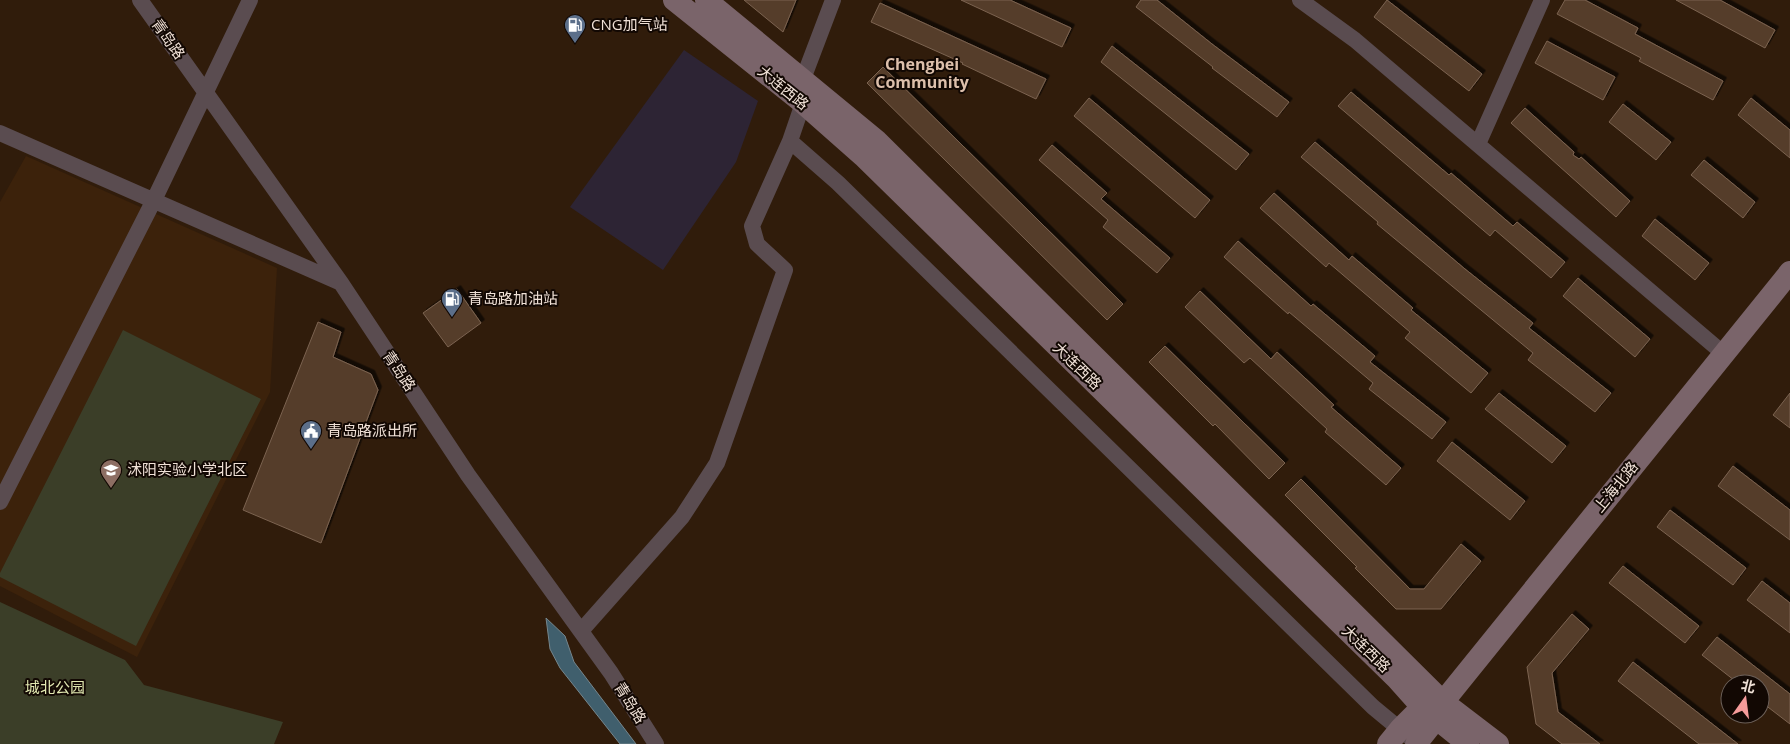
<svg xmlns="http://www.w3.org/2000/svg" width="1790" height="744" font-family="'Open Sans','Noto Sans SC',sans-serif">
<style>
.built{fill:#3c220b}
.industrial{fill:#2d2434}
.green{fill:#3b3e28}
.water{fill:#405f6d;stroke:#75868d}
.building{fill:#543d2b;stroke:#7c6350;filter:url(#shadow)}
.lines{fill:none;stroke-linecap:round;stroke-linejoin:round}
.street{stroke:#5a4c50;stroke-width:16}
.secondary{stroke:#7a646a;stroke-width:22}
.labels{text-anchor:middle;stroke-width:4;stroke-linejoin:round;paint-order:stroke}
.poi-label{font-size:15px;fill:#f0e1d7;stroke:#120803;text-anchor:start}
.street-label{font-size:15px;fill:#f0e1d7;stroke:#120803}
.park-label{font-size:15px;fill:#e2e9b1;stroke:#120803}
.neighbourhood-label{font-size:16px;font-weight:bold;fill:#dcbfab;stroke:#120803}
</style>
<defs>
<filter id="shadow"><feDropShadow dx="3.5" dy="-3.5" stdDeviation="0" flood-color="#0009"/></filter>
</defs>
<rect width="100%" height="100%" fill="#301c0b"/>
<path class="built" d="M26 156 277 268 270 392 137 657 0 586V202Z"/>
<path class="industrial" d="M684 50 758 101 736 162 663 270 570 207Z"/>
<path class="green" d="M123 330 261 399 136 646 0 577V573Z
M0 602 125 660 144 685 283 722 274 744H0Z"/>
<path class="water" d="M546 618 565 636 574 662 636 744H620L560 668 550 649Z"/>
<path class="building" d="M744 0H796L783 32Z
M961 0H1010L1071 28 1062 47Z
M1141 0H1157L1212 44 1289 102 1277 117 1212 68 1213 67 1136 7Z
M1387 0 1482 74 1469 91 1374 17Z
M1565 0H1585L1638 28 1635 34 1723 81 1713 100 1639 61 1641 58 1557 14Z
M1676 0H1720L1775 30 1765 48Z
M880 3 1046 79 1036 99 962 64 963 63 871 22Z
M1547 41 1615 77 1603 100 1535 63Z
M1112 46 1249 154 1236 170 1101 62Z
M883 67 1123 304 1107 320 867 83Z
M1351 92 1449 175 1451 173 1513 226 1517 222 1565 262 1551 278 1495 230 1490 236 1338 106Z
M1089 98 1210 200 1195 218 1074 116Z
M1751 98 1790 130V158L1738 115Z
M1623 104 1671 142 1656 160 1609 122Z
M1525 108 1574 152 1573 155 1579 159 1581 157 1630 201 1616 217 1511 123Z
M1315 142 1465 269 1533 323 1529 328 1611 393 1595 412 1528 360 1533 353 1377 224 1378 222 1301 157Z
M1052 145 1107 193 1101 199 1170 258 1157 273 1103 227 1108 220 1039 160Z
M1704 160 1755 202 1743 218 1691 175Z
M1274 193 1349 260 1352 256 1413 308 1411 310 1488 373 1471 393 1405 338 1410 332 1329 263 1326 267 1260 208Z
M1655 219 1709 263 1695 280 1642 236Z
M1238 241 1311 306 1313 304 1375 356 1370 362 1446 422 1432 439 1369 389 1373 383 1289 312 1288 314 1224 257Z
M1578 278 1650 339 1635 357 1563 296Z
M457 289 481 323 448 347 423 313Z
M1200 291 1271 359 1277 352 1334 405 1331 407 1401 468 1386 485 1325 432 1327 429 1250 358 1244 363 1185 307Z
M318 322 341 332 333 357 371 374 378 390 321 543 243 510Z
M1165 346 1285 463 1269 479 1215 424 1213 426 1149 362Z
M1499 393 1566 446 1552 463 1485 409Z
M1790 393V428L1773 415Z
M1452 442 1525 501 1510 520 1437 461Z
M1733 466 1790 510V540L1718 486Z
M1301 479 1410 589H1424L1461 544 1481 561 1441 609H1396L1355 568 1357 567 1285 495Z
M1670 510 1746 568 1733 585 1657 527Z
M1623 566 1699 626 1685 643 1609 583Z
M1762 581 1790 603V633L1747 600Z
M1572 614 1589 629 1552 673 1558 712 1600 744H1562L1536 724 1527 667Z
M1717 637 1790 694V724L1760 701V684H1739L1702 655Z
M1633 662 1738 744H1699L1618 681Z"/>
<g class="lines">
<path class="street" d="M140 0 341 283 468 475 611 673 656 744
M1300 0 1355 40 1724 354
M803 79 833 0
M803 103 790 141 838 183 1373 707 1408 736
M0 133 341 283
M1478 144 1542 0
M0 502 154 200 250 0
M581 631 682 517 717 463 785 270 757 244 752 226 790 141"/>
<path class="secondary" d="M674 0 803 103 863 156 1397 679 1422 707 1468 744
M706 0 877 141 1443 702 1498 744
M1388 744 1401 728 1422 707 1437 703
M1416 744 1436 719 1443 702 1790 272"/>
</g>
<defs>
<g id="fuel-pin" transform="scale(1.125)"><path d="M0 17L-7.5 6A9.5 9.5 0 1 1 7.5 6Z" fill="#5c6f8a" stroke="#120803"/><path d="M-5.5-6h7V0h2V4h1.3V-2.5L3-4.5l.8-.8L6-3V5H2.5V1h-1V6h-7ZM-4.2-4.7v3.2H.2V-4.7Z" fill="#fff"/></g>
<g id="civic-pin" transform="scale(1.125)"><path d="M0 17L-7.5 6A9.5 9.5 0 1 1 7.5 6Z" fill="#5c6f8a" stroke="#120803"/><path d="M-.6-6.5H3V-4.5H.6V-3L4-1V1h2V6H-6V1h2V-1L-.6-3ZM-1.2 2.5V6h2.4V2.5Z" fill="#fff"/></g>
<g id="school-pin" transform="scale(1.125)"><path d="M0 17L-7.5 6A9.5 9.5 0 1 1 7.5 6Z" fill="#8d6e63" stroke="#120803"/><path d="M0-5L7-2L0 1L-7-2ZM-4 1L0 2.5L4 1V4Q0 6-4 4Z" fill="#fff"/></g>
</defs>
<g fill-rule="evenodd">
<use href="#fuel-pin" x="575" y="25"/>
<use href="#fuel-pin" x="452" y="299"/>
<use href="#civic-pin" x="311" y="431"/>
<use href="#school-pin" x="111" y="470"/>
</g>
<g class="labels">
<g class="poi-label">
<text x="591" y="30">CNG加气站</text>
<text x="468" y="304">青岛路加油站</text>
<text x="327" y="436">青岛路派出所</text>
<text x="127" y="475">沭阳实验小学北区</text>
</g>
<g class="street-label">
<text transform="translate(168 39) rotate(55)" y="5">青岛路</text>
<text transform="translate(783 88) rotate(39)" y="5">大连西路</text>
<text transform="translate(1077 366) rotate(44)" y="5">大连西路</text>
<text transform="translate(399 371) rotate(56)" y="5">青岛路</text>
<text transform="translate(1616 487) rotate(-51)" y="5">上海北路</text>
<text transform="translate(1366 649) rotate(44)" y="5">大连西路</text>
<text transform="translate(630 703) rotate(58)" y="5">青岛路</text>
</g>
<g class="park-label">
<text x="55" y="693">城北公园</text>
</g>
<g class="neighbourhood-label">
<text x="922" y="70">Chengbei<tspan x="922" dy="18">Community</tspan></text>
</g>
</g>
<g transform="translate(1745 699) rotate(14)"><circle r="24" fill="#120803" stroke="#6b5f58"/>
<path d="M0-4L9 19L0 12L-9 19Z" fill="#f59b9a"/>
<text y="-8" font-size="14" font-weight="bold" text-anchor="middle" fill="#f0e1d7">北</text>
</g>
</svg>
